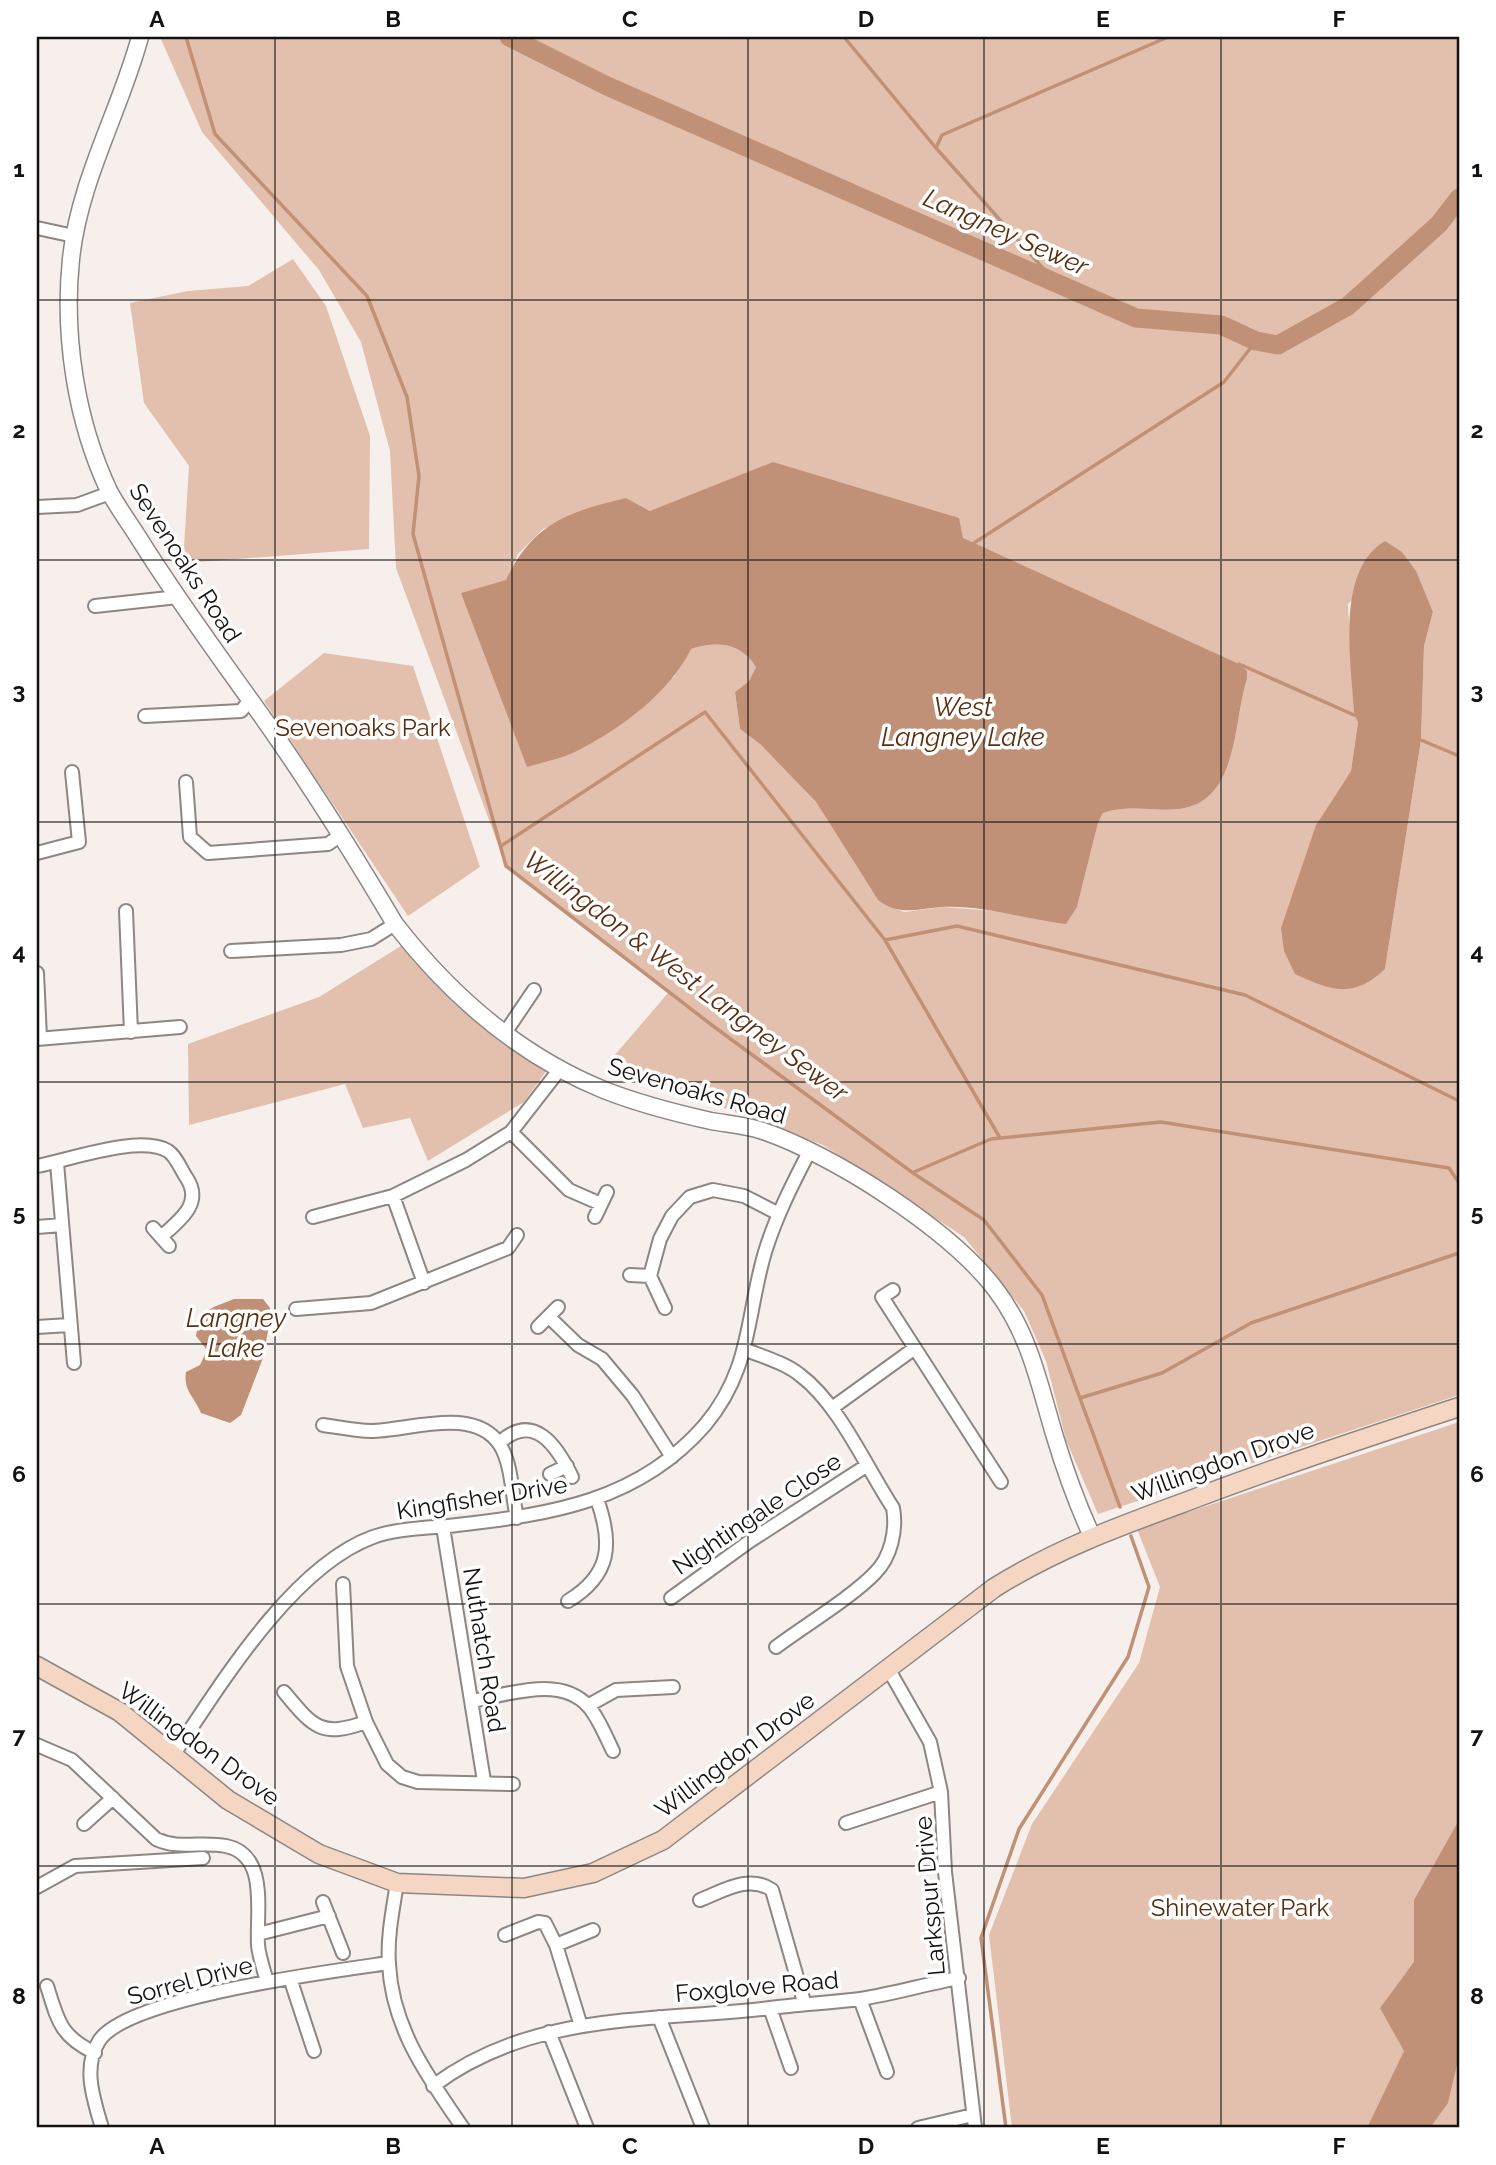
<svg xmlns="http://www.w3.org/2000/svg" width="1496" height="2165" font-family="Raleway,sans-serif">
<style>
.green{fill:#e3c0ad;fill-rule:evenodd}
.water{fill:#c09176}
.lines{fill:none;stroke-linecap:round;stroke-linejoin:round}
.stream{stroke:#c09176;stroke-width:3.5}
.river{stroke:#c09176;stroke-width:19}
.minor-casing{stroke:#8d8683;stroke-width:16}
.tertiary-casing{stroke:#8d8683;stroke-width:19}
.secondary-casing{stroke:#8d8683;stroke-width:21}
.minor{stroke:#fff;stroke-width:12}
.tertiary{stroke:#fff;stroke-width:16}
.secondary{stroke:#f4d6c3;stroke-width:18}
.grid{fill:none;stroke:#141211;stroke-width:2;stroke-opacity:0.55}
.labels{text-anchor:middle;stroke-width:7;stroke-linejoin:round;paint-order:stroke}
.street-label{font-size:24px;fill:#141211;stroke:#fff}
.park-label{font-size:24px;fill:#582b0c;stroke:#fff}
.water-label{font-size:26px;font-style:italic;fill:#5c2e10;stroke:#fff}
.neatline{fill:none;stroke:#141211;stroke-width:2.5}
.grid-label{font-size:23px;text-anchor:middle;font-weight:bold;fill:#141211}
</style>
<rect width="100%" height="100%" fill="#f7efeb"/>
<path class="green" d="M160 37H1459V1395L1098 1514 1066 1440 1046 1361 1024 1311 964 1237 823 1145 607 1064 669 992 506 866 396 568 390 451 361 342 319 270 202 132ZM626 498 650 511 1247 679C1233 722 1239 802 1179 809 1153 812 1129 804 1103 813L1098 823 1077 907 996 911 943 907 904 912 878 900 816 802 760 744 740 729 735 692 749 681 756 667C740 642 718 641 691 649L673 678 462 593 507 580 518 554 543 529ZM1402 552 1415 571 1433 612 1424 646 1421 740 1385 969 1316 825 1351 771 1358 722 1354 715 1348 604Z
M293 259 326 306 370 436 369 549 183 563 189 466 144 403 130 303 188 291 248 286Z
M324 653 413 666 480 867 408 916 264 701Z
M404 944 547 1070 524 1102 428 1161 410 1118 363 1128 345 1084 189 1125 188 1044 319 997Z
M1459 1422V2128H1012L989 1935 1032 1824 1139 1663 1160 1587 1137 1529Z"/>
<path class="water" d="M773 462 959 518 963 538 1239 664 1247 671V679C1233 722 1239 802 1179 809 1153 812 1129 804 1103 813L1098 823 1077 907 1066 924C1024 919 983 905 941 907 916 909 899 916 878 900L816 802 760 744 740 729 735 692 749 681 756 667C740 642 717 641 691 649 669 693 623 727 579 750 564 758 544 762 527 767L461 593 506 580C533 523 568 512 626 498L650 511Z
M1385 541 1402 552 1416 571 1433 612 1424 646 1421 740 1385 969C1353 999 1332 991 1295 974L1284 951 1281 928 1316 825 1351 771 1358 722 1354 715C1352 665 1334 571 1385 541Z
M234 1299H263L270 1308V1320L263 1358 241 1415 230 1423 201 1413C194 1396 183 1391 186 1372L200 1365 207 1350 196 1336C201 1308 210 1309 234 1299Z
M1459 1820V2056L1448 2103 1430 2128H1367L1404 2051 1380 2008 1414 1962V1900Z"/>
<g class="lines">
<path class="stream" d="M186 37 215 134 367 296 407 397 419 476 413 534 506 866 713 1026 913 1173 984 1220 1042 1295 1120 1507
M844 37 936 148 1057 284
M936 148 942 135 1168 37
M974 543 1224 382 1256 341
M1239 664 1354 715
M1421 740 1459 756
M501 846 705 712 885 940 1000 1138
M885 940 957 926 1245 995 1459 1101
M914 1172 991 1139 1161 1122 1449 1168 1459 1183
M1080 1398 1162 1373 1251 1323 1459 1253
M1006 2128 981 1938 1019 1829 1128 1657 1149 1587 1131 1536"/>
<path class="river" d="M509 37 607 86 1136 318 1221 325 1256 341 1278 345 1348 306 1439 224 1459 198"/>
<g class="minor-casing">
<path id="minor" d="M37 228 74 236
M37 507 77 505 110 493
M95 606 178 597
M145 716 241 711 250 700
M186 782 190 837 208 853 328 844 341 835
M37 853 79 842 72 772
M126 911 131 1032
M231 951 341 945 371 939 395 924
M37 973 40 1038
M505 1033 534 990
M37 1039 180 1027
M511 1132 569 1190 601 1204
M57 1163 74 1363
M37 1166C69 1160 140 1134 168 1151 175 1155 181 1169 186 1177 204 1203 180 1220 161 1237
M393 1196 424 1283
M313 1217 393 1196 466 1160 511 1132 560 1069
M595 1217 607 1192
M37 1227 62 1225
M153 1228 169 1246
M630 1275 650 1276
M893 1290 882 1297 1001 1482
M665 1308 650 1276 660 1239 672 1216 690 1197 713 1190 744 1196 779 1214
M296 1309 371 1303 508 1248 517 1235
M549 1317 578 1345 602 1359 633 1396 672 1457
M37 1327 69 1325
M538 1327 558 1307
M746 1350C764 1357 785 1363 800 1375 839 1404 866 1467 893 1508 897 1530 891 1557 875 1573 852 1597 804 1626 776 1647
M832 1408 915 1348
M323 1425C339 1427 355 1431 371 1431 408 1431 474 1405 500 1445 512 1464 512 1496 517 1518
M499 1443C534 1411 557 1446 572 1477
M550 1474 567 1466
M443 1527 484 1781
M343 1584 347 1666 366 1722 387 1764 402 1777 418 1782 513 1784
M671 1598 750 1541 866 1466
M568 1601C611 1575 613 1544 597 1499
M889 1670 930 1742 941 1792 945 1872 975 2128
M284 1692C313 1727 321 1738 366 1722
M472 1701C507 1695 561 1674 589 1707 599 1719 606 1737 613 1751
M589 1705 616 1690 673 1687
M37 1745 72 1760 156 1839C179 1850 201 1841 226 1846 269 1855 256 1912 258 1945 259 1957 264 1970 267 1982
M172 1757C219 1687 291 1567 373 1537 398 1528 431 1528 457 1525 552 1514 639 1501 705 1425 752 1369 746 1316 765 1252 776 1216 793 1183 810 1150
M846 1823 941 1792
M84 1824 113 1798
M397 1883C393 1909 387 1937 389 1964 392 2028 428 2077 463 2128
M37 1887 75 1866 203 1858
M700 1900C723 1891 749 1874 772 1890L804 2002
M323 1902 343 1953
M258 1934 329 1916
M505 1935 538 1922 545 1923 556 1945 581 2026
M556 1945 593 1930
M290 1978 314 2051
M47 1986C58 2021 60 2036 95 2053
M860 1999 887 2072
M770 2008 791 2068
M659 2017 703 2128
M549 2032 587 2128
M433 2086C533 2011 652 2022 770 2008 799 2004 830 2003 860 1999 893 1994 926 1984 959 1978
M102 2128C94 2100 82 2068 99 2041 127 1997 334 1971 389 1963
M918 2128 973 2115"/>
</g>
<g class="tertiary-casing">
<path id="tertiary" d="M140 37C120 111 79 181 71 259 63 336 76 421 109 491 118 508 130 524 140 540 175 596 213 648 251 701 303 773 350 848 395 924 451 996 518 1055 604 1090 637 1103 675 1113 711 1121 728 1124 746 1125 763 1131 834 1155 951 1230 996 1290 1030 1335 1039 1384 1055 1437 1065 1470 1077 1504 1092 1536"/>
</g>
<g class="secondary-casing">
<path id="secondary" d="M37 1666 120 1712 228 1800 319 1854 397 1883 524 1888 593 1873 663 1840 994 1588C1056 1549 1120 1526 1188 1501 1277 1467 1368 1437 1459 1407"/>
</g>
<use href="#minor" class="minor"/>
<use href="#tertiary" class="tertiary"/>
<use href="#secondary" class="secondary"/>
</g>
<path class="grid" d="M275 37V2128M512 37V2128M748 37V2128M984 37V2128M1221 37V2128M37 300H1459M37 560H1459M37 822H1459M37 1082H1459M37 1344H1459M37 1604H1459M37 1866H1459"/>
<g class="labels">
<g class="street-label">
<text transform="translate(185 563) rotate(57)" y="8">Sevenoaks Road</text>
<text transform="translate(697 1091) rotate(16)" y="8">Sevenoaks Road</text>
<text transform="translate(1223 1462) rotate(-20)" y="8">Willingdon Drove</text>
<text transform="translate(482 1498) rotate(-9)" y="8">Kingfisher Drive</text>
<text transform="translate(757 1514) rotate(-34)" y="8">Nightingale Close</text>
<text transform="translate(484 1650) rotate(81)" y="8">Nuthatch Road</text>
<text transform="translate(199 1744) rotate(36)" y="8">Willingdon Drove</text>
<text transform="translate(735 1755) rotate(-37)" y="8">Willingdon Drove</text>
<text transform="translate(930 1896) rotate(-95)" y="8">Larkspur Drive</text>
<text transform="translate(190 1981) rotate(-15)" y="8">Sorrel Drive</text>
<text transform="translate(757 1987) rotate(-5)" y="8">Foxglove Road</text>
</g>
<g class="park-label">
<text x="363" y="736">Sevenoaks Park</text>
<text x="1240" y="1916">Shinewater Park</text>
</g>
<g class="water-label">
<text transform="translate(1006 232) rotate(24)" y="9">Langney Sewer</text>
<text x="963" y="716">West<tspan x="963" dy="30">Langney Lake</tspan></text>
<text transform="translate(686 976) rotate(37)" y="9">Willingdon &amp; West Langney Sewer</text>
<text x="236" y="1327">Langney<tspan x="236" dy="30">Lake</tspan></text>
</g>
</g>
<rect width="1496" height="2165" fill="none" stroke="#ffffff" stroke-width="77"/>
<rect x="38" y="38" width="1420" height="2088" class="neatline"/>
<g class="grid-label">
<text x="157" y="27">A</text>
<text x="393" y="27">B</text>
<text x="630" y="27">C</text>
<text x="866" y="27">D</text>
<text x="1103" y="27">E</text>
<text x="1339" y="27">F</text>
<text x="19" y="177">1</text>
<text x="1477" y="177">1</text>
<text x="19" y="438">2</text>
<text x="1477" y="438">2</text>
<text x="19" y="699">3</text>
<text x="1477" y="699">3</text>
<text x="19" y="960">4</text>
<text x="1477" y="960">4</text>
<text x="19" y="1221">5</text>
<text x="1477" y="1221">5</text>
<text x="19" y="1482">6</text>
<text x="1477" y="1482">6</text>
<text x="19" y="1743">7</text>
<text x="1477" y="1743">7</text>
<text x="19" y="2004">8</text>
<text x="1477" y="2004">8</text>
<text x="157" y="2154">A</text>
<text x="393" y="2154">B</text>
<text x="630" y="2154">C</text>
<text x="866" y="2154">D</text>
<text x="1103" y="2154">E</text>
<text x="1339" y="2154">F</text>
</g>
</svg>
